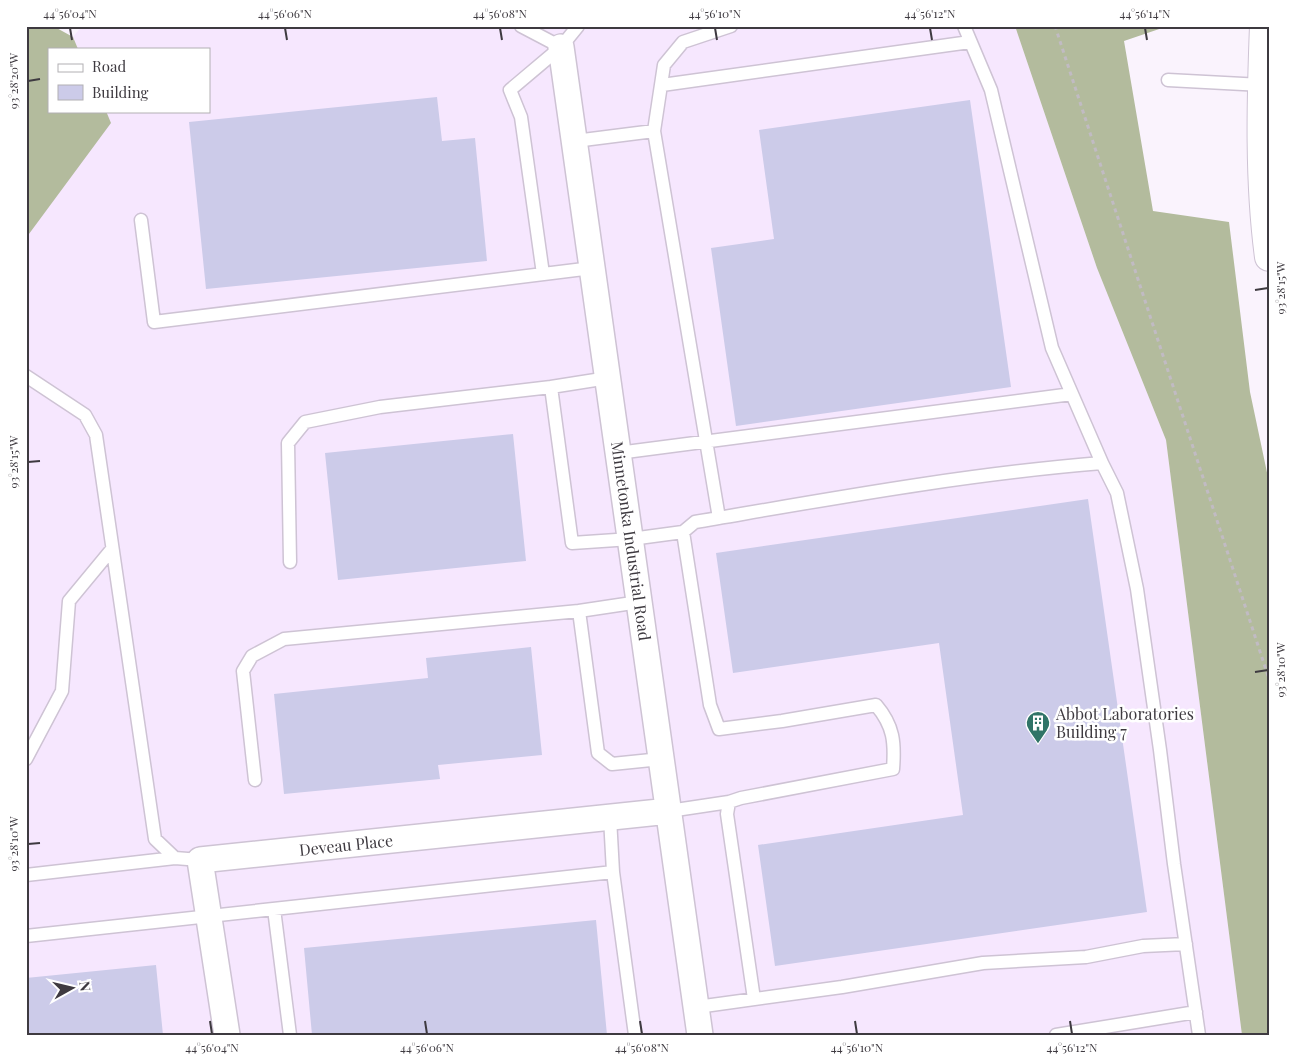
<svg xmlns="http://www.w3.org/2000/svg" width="1295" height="1061" font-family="'Playfair Display',serif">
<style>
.built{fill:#f6e7fe}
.forest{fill:#b3bb9d}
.building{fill:#cccbe9}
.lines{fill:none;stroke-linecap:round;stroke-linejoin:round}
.service-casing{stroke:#cec3d4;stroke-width:15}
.minor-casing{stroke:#cec3d4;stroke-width:28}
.secondary-casing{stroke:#cec3d4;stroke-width:30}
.path{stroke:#c1bbc3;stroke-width:3;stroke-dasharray:4 4;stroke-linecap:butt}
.service{stroke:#fff;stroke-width:12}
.minor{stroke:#fff;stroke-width:25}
.secondary{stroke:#fff;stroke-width:28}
.ticks{fill:none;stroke:#3e3a40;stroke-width:2}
.labels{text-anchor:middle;stroke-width:5;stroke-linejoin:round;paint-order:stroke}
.street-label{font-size:16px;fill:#3e3a40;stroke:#fff}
.poi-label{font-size:16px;fill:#3e3a40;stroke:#fff;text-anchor:start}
.neatline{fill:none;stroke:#3e3a40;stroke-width:2}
.ticks-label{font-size:12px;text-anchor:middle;fill:#3e3a40}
</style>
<rect width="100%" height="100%" fill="#faf3fd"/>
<path class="built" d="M82 26H1015L1097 268 1166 440 1242 1035H26V96L49 111H209V49H63Z"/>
<path class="forest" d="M26 26H53L73 37 78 49H49V111H106L111 123 26 238Z
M1015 26H1168L1124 41 1153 211 1229 222 1250 392 1269 482V1035H1242L1166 440 1097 268Z"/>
<path class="building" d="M437 97 442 141 475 138 487 261 206 289 189 122Z
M970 100 1011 387 736 426 711 248 774 239 759 130Z
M513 434 526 561 338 580 325 453Z
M1088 499 1147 912 775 966 758 845 963 815 939 643 733 673 716 553Z
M531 647 542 755 438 765 440 779 284 794 274 694 428 678 426 658Z
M596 920 607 1035H312L304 948Z
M156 965 163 1035H26V978Z"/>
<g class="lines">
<g class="service-casing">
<path id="service" d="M521 26 561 47
M964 26 991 90 1052 348 1102 463
M1168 80 1262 85
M662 85 970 42
M575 141 654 131
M141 220 154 322 592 268
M543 274 521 117 510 90 561 47 578 26
M26 376 85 415 96 435 155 839 175 858
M608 378 551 387 572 543 631 539 683 532 695 522C830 499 965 474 1102 463L1117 493 1137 589 1160 750 1174 864 1199 1035
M618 453 1072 394
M719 518 654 131 664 65 683 42 731 26
M683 532 710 705 719 729 782 721 876 705C894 726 895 743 893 769L741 798 729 802 727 814 754 999
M290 562 288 443 305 422 380 407 551 387
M639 602 579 611 598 753 612 764 661 759
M26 759 62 691 69 601 112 549
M255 780 243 671 252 656 284 639 579 611
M669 811 729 802
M613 872 635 1035
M26 875 175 858 200 860
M274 909 290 1035
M26 936 613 872 610 818
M697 1007 842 987 983 963 1086 957 1143 946 1186 944
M1056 1035 1196 1012"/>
</g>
<g class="minor-casing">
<path id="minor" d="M561 47 700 1035
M227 1035 200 860 669 811"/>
</g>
<g class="secondary-casing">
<path id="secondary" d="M1264 26C1261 102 1259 182 1269 257"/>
</g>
<path class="path" d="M1055 26 1269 679"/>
<use href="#service" class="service"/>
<use href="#minor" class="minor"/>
<use href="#secondary" class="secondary"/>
</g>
<path class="ticks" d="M70 28 72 40M285 28 287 40M500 28 502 40M715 28 717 40M930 28 932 40M1145 28 1147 40M28 81 40 79M1255 290 1268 288M28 462 40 461M1255 672 1268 670M28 844 40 843M210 1021 212 1034M425 1021 427 1034M640 1021 642 1034M855 1021 857 1034M1070 1021 1072 1034"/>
<defs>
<g id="building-pin" transform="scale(1.25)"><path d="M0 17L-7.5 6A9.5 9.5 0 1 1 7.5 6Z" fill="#307467" stroke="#fff"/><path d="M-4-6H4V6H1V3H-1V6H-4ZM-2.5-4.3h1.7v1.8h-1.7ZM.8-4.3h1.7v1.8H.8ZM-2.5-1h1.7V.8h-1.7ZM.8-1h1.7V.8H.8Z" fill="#fff"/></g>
</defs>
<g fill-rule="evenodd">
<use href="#building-pin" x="1038" y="723"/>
</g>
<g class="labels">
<g class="street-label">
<text transform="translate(631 541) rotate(82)" y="6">Minnetonka Industrial Road</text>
<text transform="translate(346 845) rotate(-6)" y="6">Deveau Place</text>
</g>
<g class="poi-label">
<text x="1056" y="720">Abbot Laboratories<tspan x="1056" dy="18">Building 7</tspan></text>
</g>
</g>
<rect width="1295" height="1061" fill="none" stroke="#ffffff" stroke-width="55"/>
<rect x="48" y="48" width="162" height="65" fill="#ffffff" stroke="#b2b0b3"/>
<rect x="58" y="64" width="25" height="8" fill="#ffffff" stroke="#b2b0b3"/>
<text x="92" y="72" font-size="15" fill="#3e3a40">Road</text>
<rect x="58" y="85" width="25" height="15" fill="#cccbe9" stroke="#b2b0b3"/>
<text x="92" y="98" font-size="15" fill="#3e3a40">Building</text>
<g transform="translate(72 988) rotate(82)" stroke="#ffffff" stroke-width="4" paint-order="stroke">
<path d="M0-4L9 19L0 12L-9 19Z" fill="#3e3a40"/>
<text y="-8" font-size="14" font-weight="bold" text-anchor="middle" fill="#3e3a40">N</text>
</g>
<rect x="28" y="28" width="1240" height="1006" class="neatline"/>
<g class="ticks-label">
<text x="70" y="18">44°56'04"N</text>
<text x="285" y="18">44°56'06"N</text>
<text x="500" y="18">44°56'08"N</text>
<text x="715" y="18">44°56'10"N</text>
<text x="930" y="18">44°56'12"N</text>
<text x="1145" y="18">44°56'14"N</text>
<text transform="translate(14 81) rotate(-90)" y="4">93°28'20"W</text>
<text transform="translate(1281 288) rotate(-90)" y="4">93°28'15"W</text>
<text transform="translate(14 462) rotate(-90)" y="4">93°28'15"W</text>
<text transform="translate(1281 670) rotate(-90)" y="4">93°28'10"W</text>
<text transform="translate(14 844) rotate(-90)" y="4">93°28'10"W</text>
<text x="212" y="1052">44°56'04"N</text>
<text x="427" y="1052">44°56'06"N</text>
<text x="642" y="1052">44°56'08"N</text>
<text x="857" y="1052">44°56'10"N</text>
<text x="1072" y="1052">44°56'12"N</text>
</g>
</svg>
